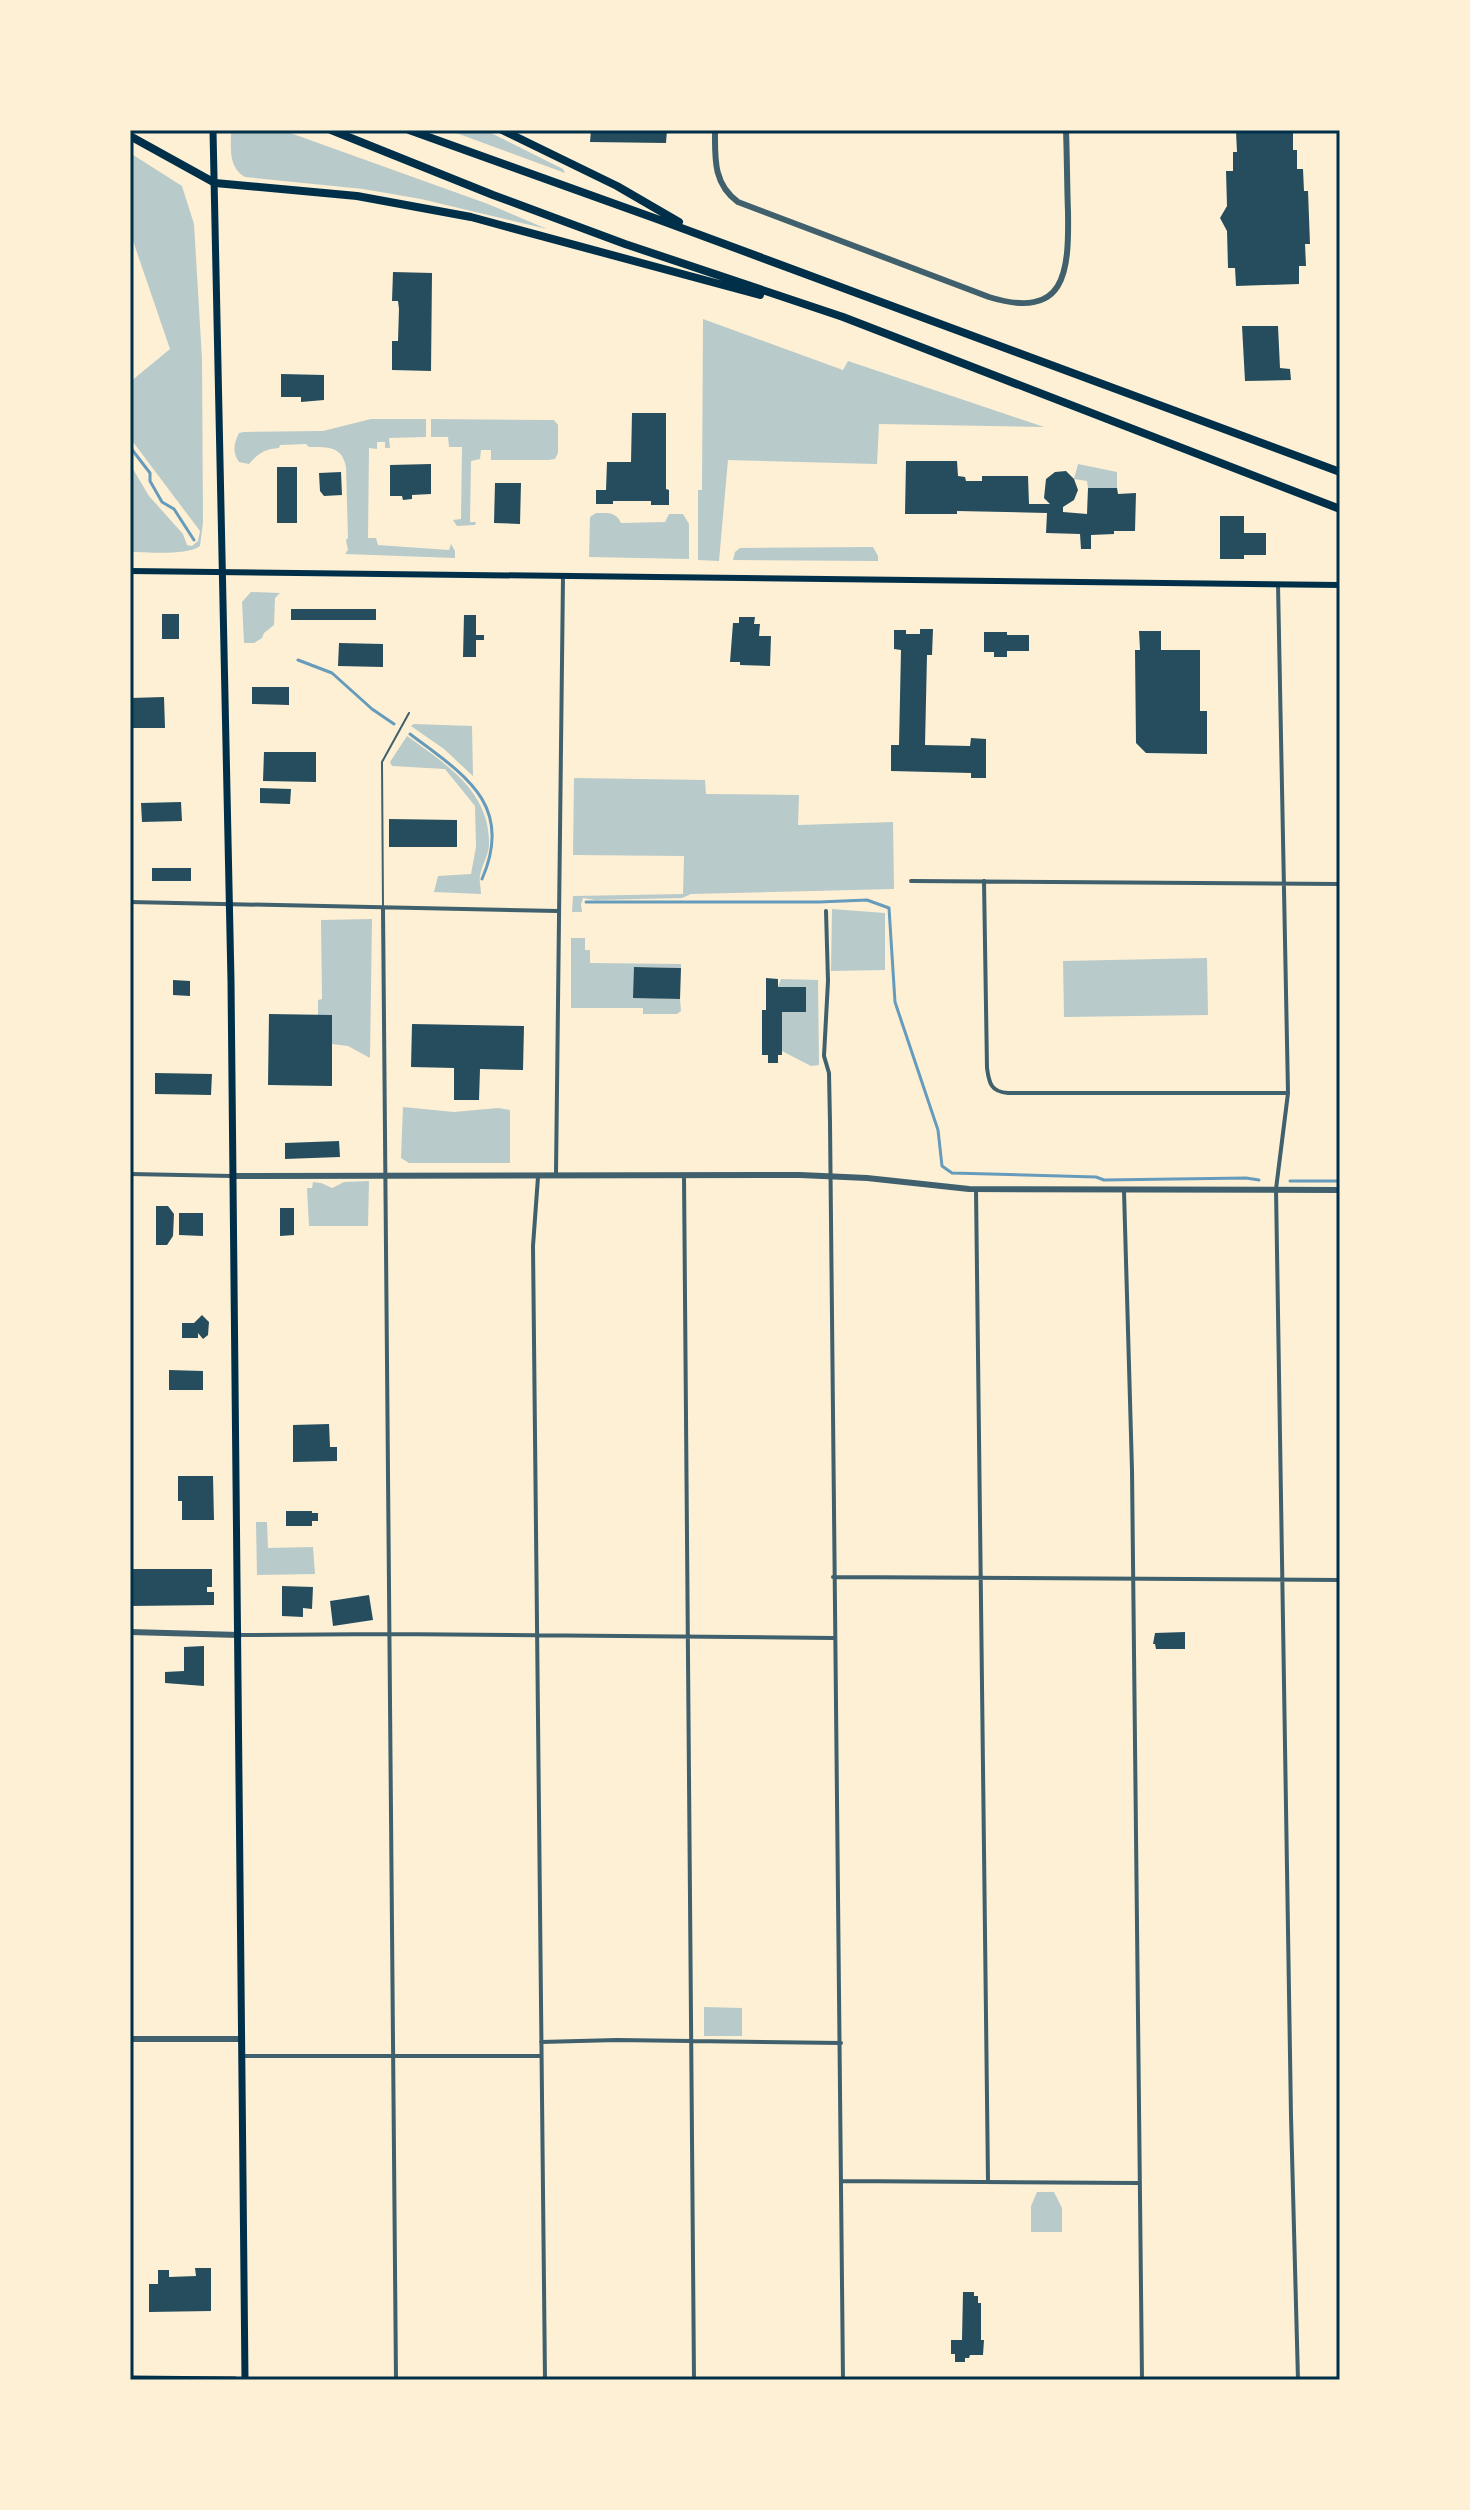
<svg xmlns="http://www.w3.org/2000/svg" width="1470" height="2510" font-family="'Varela Round',sans-serif">
<style>
.green{fill:#b9caca}
.lines{fill:none;stroke-linecap:round;stroke-linejoin:round}
.stream{stroke:#669bbc;stroke-width:3}
.building{fill:#264d5e}
.service{stroke:#3f606c;stroke-width:2}
.minor{stroke:#3f606c;stroke-width:4}
.tertiary{stroke:#3f606c;stroke-width:6}
.secondary{stroke:#003049;stroke-width:6}
.primary{stroke:#003049;stroke-width:7}
.motorway{stroke:#003049;stroke-width:8}
.neatline{fill:none;stroke:#003049;stroke-width:3}
</style>
<rect width="100%" height="100%" fill="#fdf0d5"/>
<path class="green" d="M231 130H282L488 204 547 229 421 199 363 189 245 177C228 167 231 148 231 130Z
M448 130H485L563 169 565 173Z
M130 153 182 186 194 224 202 359 203 522 200 546C186 556 148 552 130 552V464L149 496 183 534 187 545 192 546 198 541 200 531 130 438V382L170 349 130 232Z
M703 319 843 370 848 361 1044 427 879 424 877 464 728 460 719 561 698 560V490H702Z
M371 419H426V437L389 438 390 448H385V442H377V449L369 448 368 538H376L378 545 449 550 451 544 455 551V558L345 554 348 550 346 540 348 538 346 467C342 446 328 447 309 447L306 444 280 445 279 448C264 449 259 453 249 464L239 462C232 452 234 443 239 433L244 432 323 431Z
M431 419 554 420 558 425V453L555 459 548 460H491V450H481L480 459 471 461 470 522H476L475 525 457 526 453 520 461 519 462 447H449L448 437H431Z
M1078 464 1117 472V488H1088L1087 481 1074 479Z
M596 513C607 513 616 511 621 523L665 522 669 514H683L689 524V559L589 557 590 517Z
M873 547 878 556V561L733 560 735 552 740 548Z
M251 592 280 593 275 598 274 625 264 633 262 638 254 643H244L242 602Z
M414 724 472 726 473 776 444 749 411 726Z
M407 736C446 764 491 792 489 846 488 856 482 865 480 876 479 881 481 888 481 894L434 892 438 876 471 874 476 847 475 806 445 769 392 766 390 762Z
M574 778 705 780 706 794 799 795 798 825 893 822 894 889 691 894 682 898 595 900 583 898 581 904 582 912H572L573 896 683 894 684 856 573 855Z
M832 909 885 913V970L831 971Z
M372 919 370 1058 348 1046 332 1044V1015H318V1000L322 999 321 920Z
M571 938H585V950H590V963L681 964V968L634 967V997L680 999 681 1011 677 1014H643V1008H571Z
M1207 958 1208 1015 1064 1017 1063 961Z
M781 979 818 980 819 1065 811 1066 782 1051V1012H806V988L778 987Z
M403 1107 454 1112 498 1108 510 1110V1163H409L401 1158Z
M369 1181 368 1226H309L307 1188H312L313 1182 321 1183 332 1188 344 1182Z
M256 1522H267L268 1548 313 1547 315 1574 257 1575Z
M704 2007 742 2008V2036H704Z
M1037 2192H1054L1062 2208V2232H1031V2206Z"/>
<g class="lines">
<path class="stream" d="M130 447 150 473V481L162 502 174 509 194 540
M298 660 332 673 372 709 394 724
M410 734C463 774 515 804 482 879
M586 902H819L867 900 889 908 895 1002 938 1130 942 1166 952 1173 1096 1177 1104 1180 1246 1178 1259 1180
M1290 1181H1340"/>
</g>
<path class="building" d="M591 130H667L666 143 590 142Z
M1236 132H1293V150H1297V169H1303L1304 191H1308L1310 244H1305L1306 266H1299V284L1236 286 1235 268H1228L1227 231 1220 218 1227 206 1226 171H1233V152H1237Z
M393 272 432 273 431 371 392 370V341H398L399 309 398 301H392Z
M1242 326H1278L1280 368 1290 369 1291 380 1245 381Z
M281 374 324 375V400L301 402V397H281Z
M632 413H666V489L669 490V505H651V501H613V504H596V490H606L607 462H631Z
M906 461H957L958 476 965 477 966 481H982V476H1028L1029 504H1050L1044 498 1046 479 1055 472 1066 471 1074 479 1078 490 1074 500 1063 507V512L1087 514 1088 488H1117L1118 494 1136 493 1135 531H1114V534L1091 535V549H1081L1080 534 1046 533 1047 513 957 511V514H905Z
M431 464V494L412 495V499L403 500 402 496H390V465Z
M277 467H297V523H277Z
M341 472 342 495 324 496 320 491 319 473Z
M495 483H521L520 524 494 523Z
M1220 516H1244V533H1266V555H1244V559H1220Z
M291 609H376V620H291Z
M162 614H179V639H162Z
M464 615H476V635H484V640H476V657H463Z
M739 617H755L754 624H760L759 636H771L770 666 740 665V662H730L733 623H739Z
M920 629H933L932 655H927L925 745 970 746 971 738 986 739V778H971V773L891 771V745H899L901 650 894 649V630H906V634H920Z
M1139 631H1161V650H1200V711H1207V754L1146 753 1136 743 1135 650H1140Z
M984 632H1007V635H1029V651H1007V657H994V652H984Z
M339 643 383 644V667L338 666Z
M252 687H289V705L252 704Z
M164 697 165 728H130V698Z
M264 752H316V782L263 781Z
M260 788 291 789 290 804 260 803Z
M181 802 182 821 142 822 141 803Z
M389 819 457 820V847H389Z
M152 868H191V881H152Z
M634 967 681 968 680 999 633 998Z
M766 978 778 979V987H806V1012H782V1055H778V1063H768V1055H762V1010H766Z
M173 980 190 981V996L173 995Z
M269 1014 332 1015V1086L268 1085Z
M412 1024 524 1026 523 1070 480 1069 479 1100H454V1068L411 1067Z
M155 1073 212 1074 211 1095 155 1094Z
M339 1141 340 1157 285 1159V1143Z
M156 1206H168L174 1214 173 1236 167 1245H156Z
M280 1208H294V1235L280 1236Z
M179 1213H203V1236L179 1235Z
M202 1315 209 1322 208 1335 203 1339 198 1333V1338H182V1323H194Z
M169 1370 203 1371V1390H169Z
M329 1424 330 1447H337V1461L293 1462V1425Z
M178 1476H213L214 1520H182V1501H178Z
M286 1511H312V1513H318V1521H312V1526H286Z
M130 1569H212V1587H207V1592H214V1605L130 1606Z
M282 1586 313 1587 312 1609 303 1608V1617L282 1616Z
M369 1595 373 1620 333 1626 330 1601Z
M1185 1632V1649H1156L1155 1644H1153L1155 1633Z
M204 1646V1686L165 1683V1672L184 1671V1647Z
M195 2268H211V2311L149 2312V2284H158V2270H169V2277L196 2276Z
M963 2292H974V2296H978V2303H981V2340H984L983 2355H970L969 2358H965V2362H955V2354H951V2340H962Z"/>
<g class="lines">
<path class="service" d="M383 906 382 762 409 713"/>
<path class="minor" d="M1278 584 1288 1093 1276 1189 1291 2116 1298 2380
M911 881 1340 884
M984 881 987 1068C989 1083 991 1092 1008 1093H1288
M130 902 558 911
M383 908 396 2380
M826 911 828 981 824 1056 829 1073 830 1123 843 2380
M130 1174 232 1176
M556 1174 563 577
M684 1176 694 2380
M538 1177 533 1246 545 2380
M976 1189 988 2181
M1124 1191 1132 1470 1142 2380
M833 1577 1340 1580
M239 1635 388 1634 834 1638
M541 2042 617 2040 841 2043
M243 2056H541
M842 2181 1139 2183"/>
<path class="tertiary" d="M715 130C715 158 713 184 738 202L989 297C1066 321 1069 272 1068 212 1067 185 1067 157 1066 130
M234 1176 800 1175 867 1178 969 1189 1340 1190
M130 1632 239 1635
M130 2039H242"/>
<path class="secondary" d="M130 571 1340 585"/>
<path class="primary" d="M213 130 231 981 245 2380
M130 2379 235 2380"/>
<path class="motorway" d="M331 130 493 195 625 244 843 317 1340 509
M409 130 657 219 1340 472
M502 130 617 186 679 222
M130 136 215 183 357 196 471 217 760 295"/>
</g>
<rect width="1470" height="2510" fill="none" stroke="#fdf0d5" stroke-width="264"/>
<rect x="132" y="132" width="1206" height="2246" class="neatline"/>
</svg>
